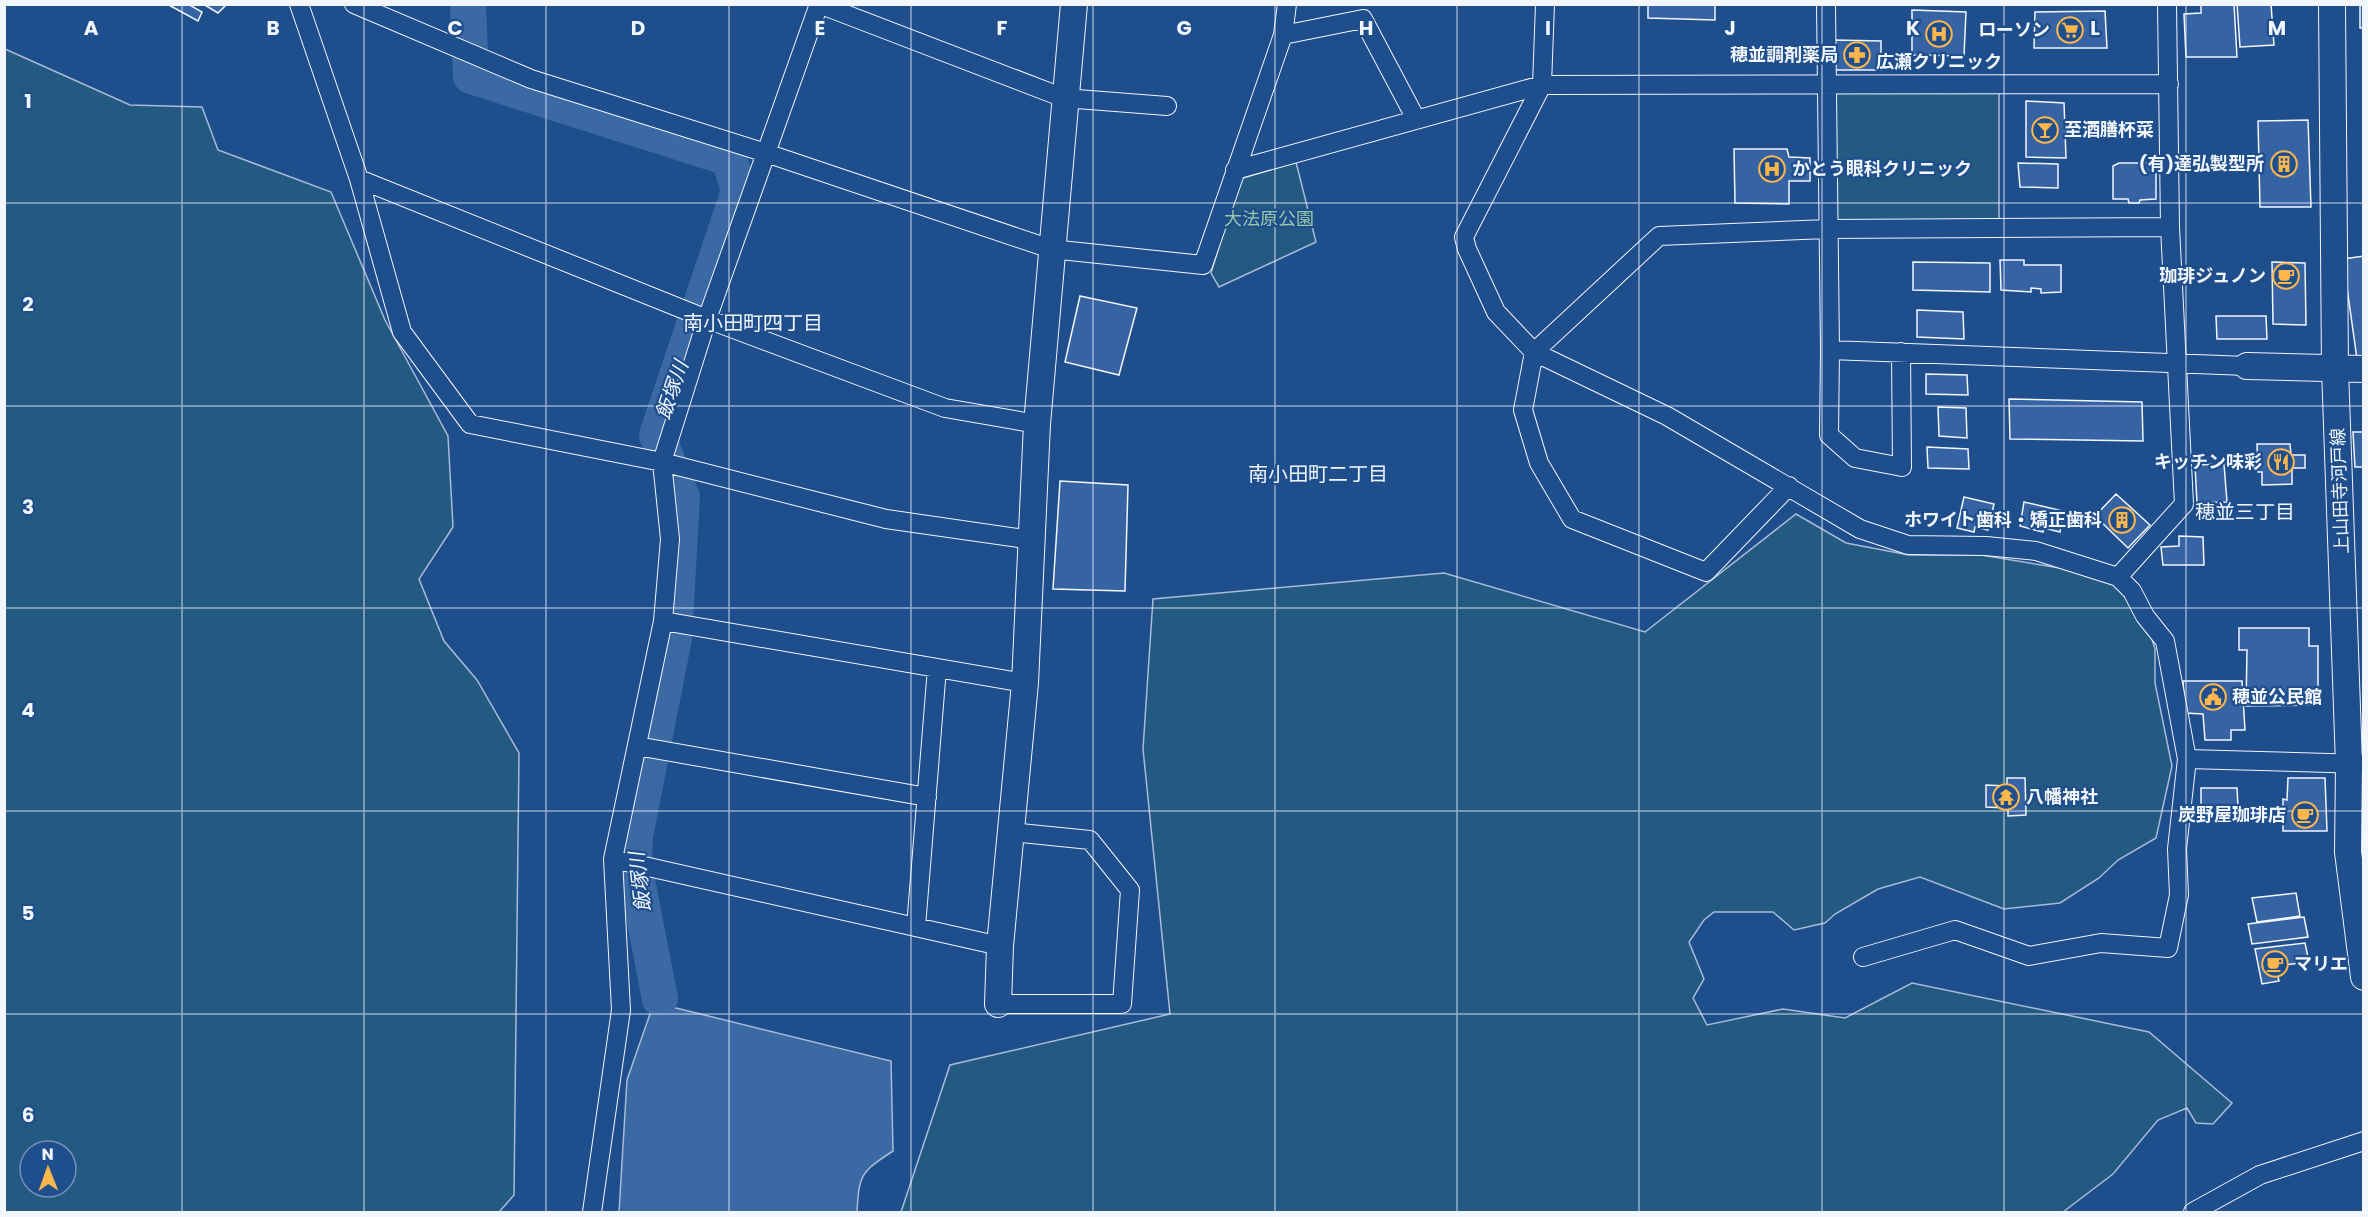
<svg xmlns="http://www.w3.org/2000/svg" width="2368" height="1217" font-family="Poppins,'Noto Sans JP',sans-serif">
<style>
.green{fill:#245a82;stroke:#a8bbd7;stroke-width:1.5;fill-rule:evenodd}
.water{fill:#3b69a3;stroke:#a8bbd7;stroke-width:1.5}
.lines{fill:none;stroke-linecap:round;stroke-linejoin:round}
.river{stroke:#3b69a3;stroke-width:36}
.building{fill:#3563a3;stroke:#f2f6ff;stroke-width:1.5}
.street-casing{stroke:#f2f6ff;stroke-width:20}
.secondary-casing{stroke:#f2f6ff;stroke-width:28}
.street{stroke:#1f4e8c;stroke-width:18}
.secondary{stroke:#1f4e8c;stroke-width:26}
.grid{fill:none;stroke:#f2f6ff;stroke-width:1.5;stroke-opacity:0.55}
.labels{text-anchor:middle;stroke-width:4.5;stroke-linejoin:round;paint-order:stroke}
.poi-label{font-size:18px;font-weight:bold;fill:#f2f6ff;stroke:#1f4e8c;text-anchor:end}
.park-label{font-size:18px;fill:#97c8a6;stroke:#1f4e8c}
.street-label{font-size:18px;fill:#f2f6ff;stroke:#1f4e8c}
.neighbourhood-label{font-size:20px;fill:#f2f6ff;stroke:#1f4e8c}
.water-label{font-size:20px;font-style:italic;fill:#f2f6ff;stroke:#1f4e8c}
.grid-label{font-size:20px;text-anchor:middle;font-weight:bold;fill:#f2f6ff;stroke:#1f4e8c;stroke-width:4.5;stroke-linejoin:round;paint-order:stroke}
</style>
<rect width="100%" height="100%" fill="#1f4e8c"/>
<path class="green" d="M5 49 130 105 202 107 218 150 331 192 385 320 448 436 453 527 419 579 444 641 477 680 519 753 514 1195 499 1212H5ZM30 1151H66V1187H30Z
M1836 89 1999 90V220L1835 223Z
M1296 162 1316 242 1219 287 1211 273 1240 179Z
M1796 514 1846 543 1909 555H1981L2072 570 2115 581 2145 616 2155 649V683L2172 766 2156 838 2118 860 2099 878 2060 903 2004 909 1920 877 1878 889 1835 914 1825 923 1794 930 1773 912H1714L1704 920 1689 942 1704 979 1693 998 1707 1025 1783 1009 1845 1018 1912 983 2149 1032 2232 1103 2213 1124 2196 1123 2187 1108 2158 1120 2113 1174 2063 1212H901L950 1065 1170 1014 1143 749 1153 599 1444 573 1645 632Z"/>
<path class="water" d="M676 1008 891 1061 893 1151C861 1172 859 1174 857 1212H619L627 1080 650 1014Z"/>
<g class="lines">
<path class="river" d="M468 4 471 76 729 158 739 191 657 435 682 497 674 638 635 836 634 865 660 999"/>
</g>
<path class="building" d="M167 4H188L202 12 198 21Z
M203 4H227L218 13Z
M1648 4H1715V20L1648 18Z
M2201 4H2234L2237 57H2186L2184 14 2201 13Z
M2237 4H2271L2274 45 2240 47Z
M2360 4H2364V28H2360Z
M1912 10 1966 12 1964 56 1912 55Z
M2105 11 2107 48H2034L2035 12Z
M1834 40 1881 41V70H1834Z
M2026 101 2064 103 2066 158 2026 157Z
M2308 120 2311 207H2260L2258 121Z
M1734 149H1787L1789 157 1810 158V181H1789V204L1735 203Z
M2018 163 2058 164V188L2020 187Z
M2119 163H2156V199L2140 200 2139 203H2129L2128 199H2113V166Z
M2364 256V358L2357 359 2343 259Z
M2000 260H2024V265H2061V292L2041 293V289L2031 288V292L2001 290Z
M1913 262 1990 263V292L1913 290Z
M2272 262 2305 263 2306 325 2273 324Z
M1080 296 1137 308 1119 375 1065 362Z
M1917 310 1963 312 1964 339 1917 337Z
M2216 316H2266L2267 339H2217Z
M1926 374 1967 375 1968 395 1926 394Z
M2009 399 2142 402 2143 441 2010 439Z
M1938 407 1966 408 1967 438 1939 436Z
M2353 432H2364V467H2355Z
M2257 444H2290L2291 455H2305V468H2292V484L2262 485V472H2258Z
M1927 447 1968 449 1969 469 1928 468Z
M2224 464 2227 502 2197 503 2195 465Z
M1060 481 1128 485 1125 591 1053 589Z
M2116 494 2150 525 2128 548 2095 516Z
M1964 497 1994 504 1988 530 1975 527 1974 532 1957 528Z
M2024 502 2063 511 2060 532 2044 528 2043 532 2020 526Z
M2179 536 2203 537 2204 565H2163L2161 547 2179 546Z
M2239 628H2309V646H2318V705L2246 706 2247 650H2239Z
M2183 681H2242L2245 730H2231V740H2205L2203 714 2185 713Z
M2007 778H2025L2026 815 2008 816V808L1986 807V785L2007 786Z
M2288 778H2325L2327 831H2283V799L2287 800Z
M2201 788H2237L2238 807 2201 808Z
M2296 893 2300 916 2257 922 2252 898Z
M2304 917 2308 937 2252 944 2248 924Z
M2305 943 2309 962 2275 966 2279 981 2262 984 2255 949Z"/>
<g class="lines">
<g class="street-casing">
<path id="street" d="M299 4 359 179 707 319 945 408 1037 424
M354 4 531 79 766 153 1051 249 1203 265 1283 35 1287 4
M819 4 1064 98 1167 106
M1545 4 1542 85 1464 237 1467 249 1496 312 1534 352 1667 416 1860 529 1908 545 1986 546 2036 551 2118 577 2132 591 2145 616 2165 641 2187 759 2364 764
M1826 4 1830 350 2247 366
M1283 35 1363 19 1416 119
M1235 170 1542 85 2169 84
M359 179 402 332 470 424 662 462 886 519 1032 540
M1830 350 1829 435 1855 458 1902 467 1901 352
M1789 486 1706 572 1572 519 1539 463 1523 410 1534 352 1659 236 1827 229 2170 227
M2118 577 2184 504 2170 227 2167 4
M663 621 1025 683
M637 746 927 797
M613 859 1000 946
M916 927 937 668
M1863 957 1955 930 2029 956 2101 943 2168 948 2179 895 2177 849 2187 759
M998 1004H1122L1130 890 1090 840 1011 832
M592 1212 621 1010 613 859 663 621 670 539 662 462 707 319 819 4
M2193 1212 2260 1175 2364 1141"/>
</g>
<g class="secondary-casing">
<path id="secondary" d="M2332 4 2335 369 2349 764 2348 852 2364 977
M2247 366 2364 369
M998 1004 1000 946 1025 683 1037 424 1074 4"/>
</g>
<use href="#street" class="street"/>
<use href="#secondary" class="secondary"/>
</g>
<path class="grid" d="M182 4V1212M364 4V1212M546 4V1212M729 4V1212M911 4V1212M1093 4V1212M1275 4V1212M1457 4V1212M1639 4V1212M1822 4V1212M2004 4V1212M2186 4V1212M4 203H2364M4 406H2364M4 608H2364M4 811H2364M4 1014H2364"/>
<defs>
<g id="supermarket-ring" transform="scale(1.35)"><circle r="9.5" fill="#1f4e8c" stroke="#ffb74d" stroke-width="1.5"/><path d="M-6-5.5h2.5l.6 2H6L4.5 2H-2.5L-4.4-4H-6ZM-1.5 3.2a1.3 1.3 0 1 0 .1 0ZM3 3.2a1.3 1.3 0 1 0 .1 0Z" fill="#ffb74d"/></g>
<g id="hospital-ring" transform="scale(1.35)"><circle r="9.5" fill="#1f4e8c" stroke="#ffb74d" stroke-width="1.5"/><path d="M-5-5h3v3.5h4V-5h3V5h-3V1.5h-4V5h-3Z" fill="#ffb74d"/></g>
<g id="pharmacy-ring" transform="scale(1.35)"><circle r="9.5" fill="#1f4e8c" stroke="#ffb74d" stroke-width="1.5"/><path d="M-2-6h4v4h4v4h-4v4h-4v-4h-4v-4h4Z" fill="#ffb74d"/></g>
<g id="bar-ring" transform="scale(1.35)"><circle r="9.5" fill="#1f4e8c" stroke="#ffb74d" stroke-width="1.5"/><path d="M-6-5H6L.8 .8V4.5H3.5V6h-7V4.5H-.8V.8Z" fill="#ffb74d"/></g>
<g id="building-ring" transform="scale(1.35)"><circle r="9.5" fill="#1f4e8c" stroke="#ffb74d" stroke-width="1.5"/><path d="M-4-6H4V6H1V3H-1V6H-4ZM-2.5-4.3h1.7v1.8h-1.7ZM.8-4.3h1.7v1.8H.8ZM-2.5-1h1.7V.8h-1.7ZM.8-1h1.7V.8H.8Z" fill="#ffb74d"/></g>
<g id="cafe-ring" transform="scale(1.35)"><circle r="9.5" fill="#1f4e8c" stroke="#ffb74d" stroke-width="1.5"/><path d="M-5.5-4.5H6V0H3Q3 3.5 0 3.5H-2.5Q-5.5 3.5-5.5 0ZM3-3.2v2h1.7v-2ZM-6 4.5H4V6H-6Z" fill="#ffb74d"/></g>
<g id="restaurant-ring" transform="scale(1.35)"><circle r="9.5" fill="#1f4e8c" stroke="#ffb74d" stroke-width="1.5"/><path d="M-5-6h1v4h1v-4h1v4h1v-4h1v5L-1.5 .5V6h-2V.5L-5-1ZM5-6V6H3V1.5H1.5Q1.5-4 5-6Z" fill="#ffb74d"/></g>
<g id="civic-ring" transform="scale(1.35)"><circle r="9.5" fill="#1f4e8c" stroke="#ffb74d" stroke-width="1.5"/><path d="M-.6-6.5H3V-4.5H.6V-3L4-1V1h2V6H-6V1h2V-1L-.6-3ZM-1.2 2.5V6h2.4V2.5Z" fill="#ffb74d"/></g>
<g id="temple-ring" transform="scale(1.35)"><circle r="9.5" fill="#1f4e8c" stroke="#ffb74d" stroke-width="1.5"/><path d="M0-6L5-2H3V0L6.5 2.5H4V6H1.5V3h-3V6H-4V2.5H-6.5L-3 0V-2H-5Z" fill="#ffb74d"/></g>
</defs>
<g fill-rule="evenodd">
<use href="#supermarket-ring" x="2070" y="30"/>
<use href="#hospital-ring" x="1939" y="34"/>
<use href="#pharmacy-ring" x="1857" y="55"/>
<use href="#bar-ring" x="2045" y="130"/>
<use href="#building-ring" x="2284" y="164"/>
<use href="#hospital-ring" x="1772" y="169"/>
<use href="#cafe-ring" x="2286" y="276"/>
<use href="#restaurant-ring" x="2281" y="462"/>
<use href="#building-ring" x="2122" y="520"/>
<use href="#civic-ring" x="2213" y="697"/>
<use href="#temple-ring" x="2006" y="797"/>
<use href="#cafe-ring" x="2305" y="815"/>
<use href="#cafe-ring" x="2275" y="964"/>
</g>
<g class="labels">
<g class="poi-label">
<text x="2050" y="36">ローソン</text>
<text x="1838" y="61">穂並調剤薬局</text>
<text x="1939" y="68" text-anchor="middle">広瀬クリニック</text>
<text x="2064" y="136" text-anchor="start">至酒膳杯菜</text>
<text x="2264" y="170">(有)達弘製型所</text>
<text x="1792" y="175" text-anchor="start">かとう眼科クリニック</text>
<text x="2266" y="282">珈琲ジュノン</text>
<text x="2262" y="468">キッチン味彩</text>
<text x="2102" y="526">ホワイト歯科・矯正歯科</text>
<text x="2232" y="703" text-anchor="start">穂並公民館</text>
<text x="2026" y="803" text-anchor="start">八幡神社</text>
<text x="2286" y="821">炭野屋珈琲店</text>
<text x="2294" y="970" text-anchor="start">マリエ</text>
</g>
<g class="park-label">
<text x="1269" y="225">大法原公園</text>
</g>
<g class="street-label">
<text transform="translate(2340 491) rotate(-92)" y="6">上山田寺河戸線</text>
</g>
<g class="neighbourhood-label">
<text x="753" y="330">南小田町四丁目</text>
<text x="1318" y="481">南小田町二丁目</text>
<text x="2245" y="519">穂並三丁目</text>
</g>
<g class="water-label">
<text transform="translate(672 390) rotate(-71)" y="7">飯塚川</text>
<text transform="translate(640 882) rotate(-97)" y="7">飯塚川</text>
</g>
</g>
<g class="grid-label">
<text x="91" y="35">A</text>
<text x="273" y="35">B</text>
<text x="455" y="35">C</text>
<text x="638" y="35">D</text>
<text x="820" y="35">E</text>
<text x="1002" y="35">F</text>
<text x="1184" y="35">G</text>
<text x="1366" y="35">H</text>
<text x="1548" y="35">I</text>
<text x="1730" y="35">J</text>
<text x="1913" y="35">K</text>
<text x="2095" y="35">L</text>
<text x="2277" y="35">M</text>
<text x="28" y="108">1</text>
<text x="28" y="311">2</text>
<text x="28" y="514">3</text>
<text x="28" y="717">4</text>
<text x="28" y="920">5</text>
<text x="28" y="1122">6</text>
</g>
<rect width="2368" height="1217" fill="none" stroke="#f2f6ff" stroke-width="12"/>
<g transform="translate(48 1169) rotate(359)"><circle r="28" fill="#1f4e8c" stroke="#7391ba" stroke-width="1.5"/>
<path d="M0-4.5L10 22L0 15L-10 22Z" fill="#ffb74d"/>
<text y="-9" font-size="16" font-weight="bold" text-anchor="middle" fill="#f2f6ff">N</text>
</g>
</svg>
